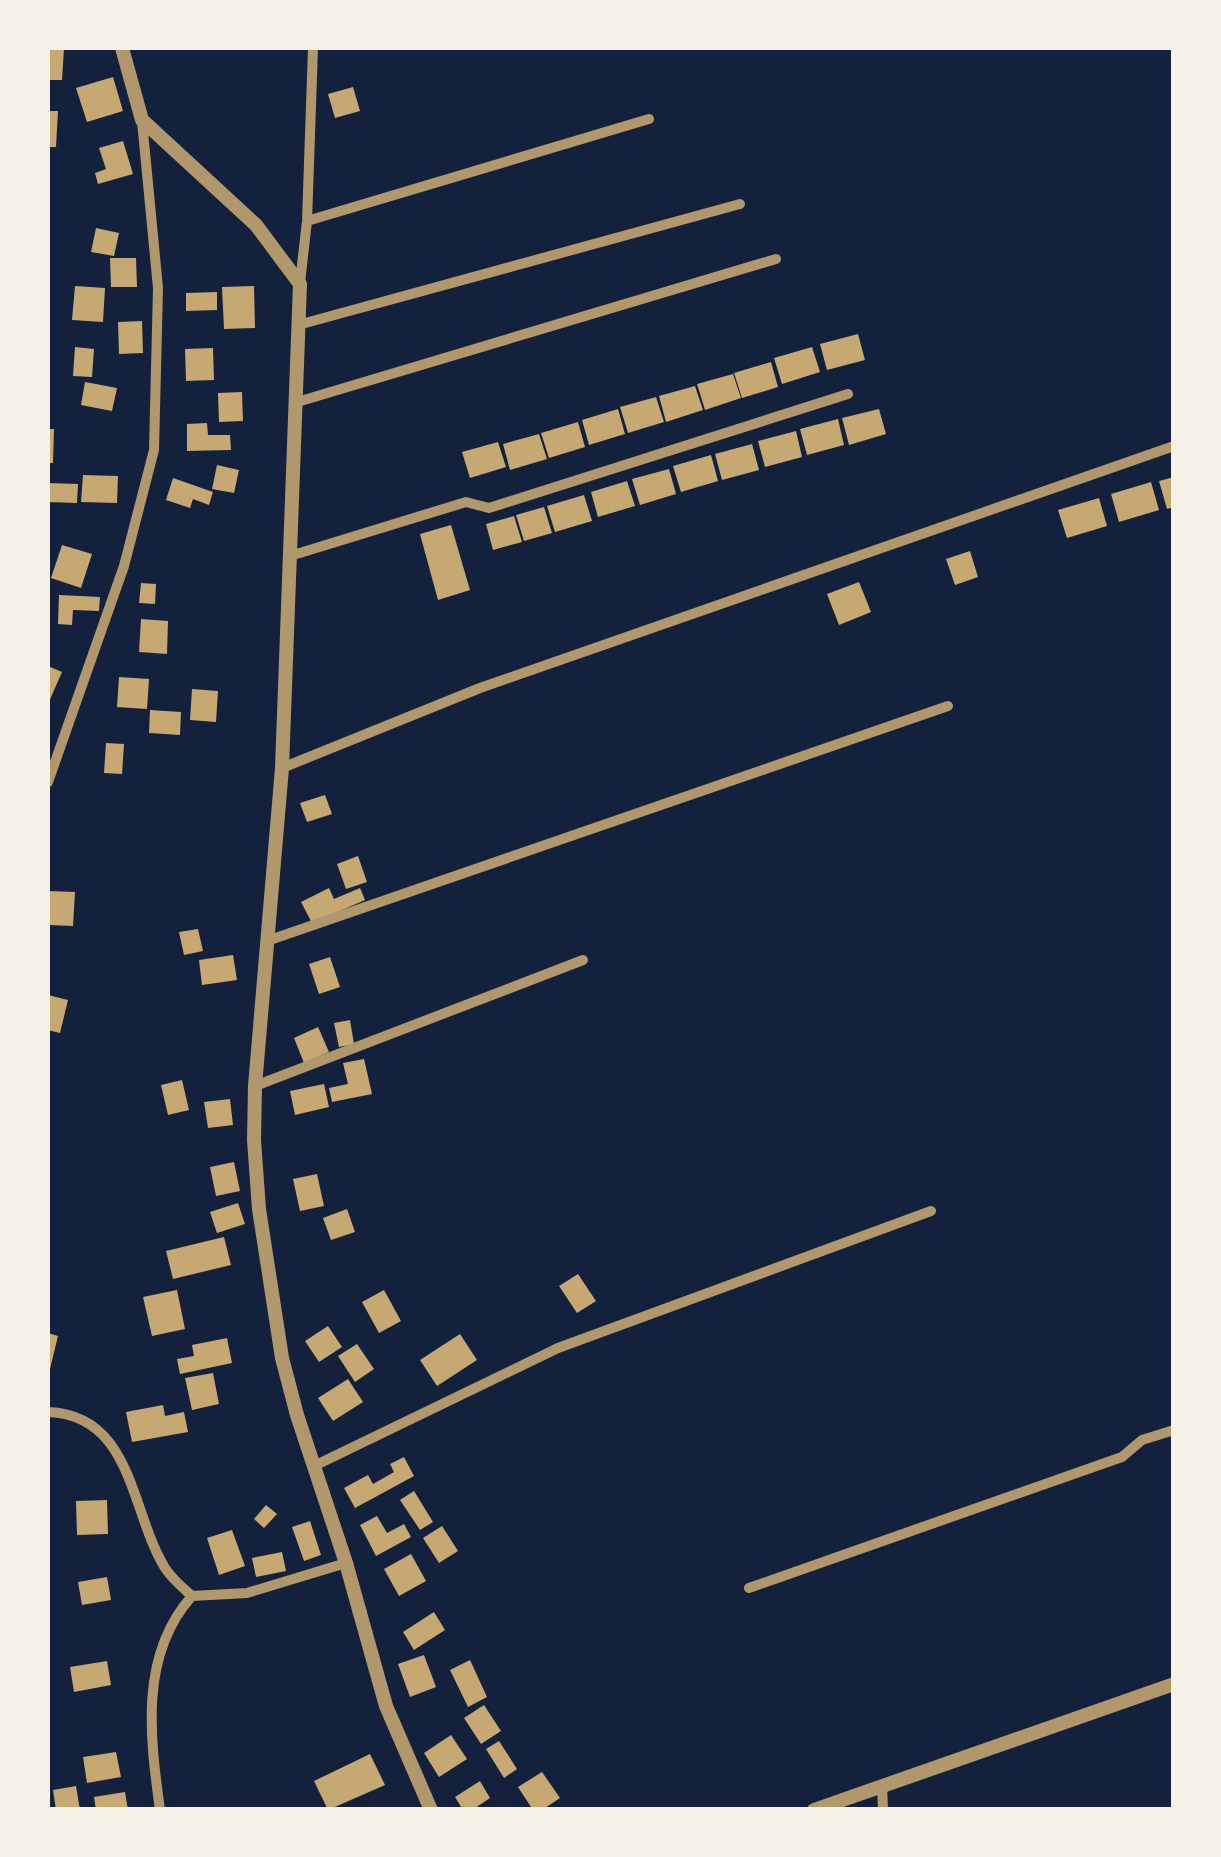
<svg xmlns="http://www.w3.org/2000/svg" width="1221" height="1857" font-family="'PT Sans Narrow',sans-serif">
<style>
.building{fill:#c6a872}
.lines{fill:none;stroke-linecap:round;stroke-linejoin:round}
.minor{stroke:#b1986c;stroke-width:10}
.tertiary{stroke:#b1986c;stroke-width:14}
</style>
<rect width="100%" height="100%" fill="#14213d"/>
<path class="building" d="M48 48H64L62 80H48Z
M113 77 123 111 87 122 76 88Z
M353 87 360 111 335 118 328 94Z
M48 111H58L56 147H48Z
M123 141 133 174 98 184 95 173 106 169 99 148Z
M96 228 119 233 114 256 91 252Z
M110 258H136L137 287H111Z
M75 286 105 288 103 322 72 320Z
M254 286 255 328 224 329 222 287Z
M217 292V310L186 311V293Z
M142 321 143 353 119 354 118 322Z
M858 334 865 360 827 370 820 344Z
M75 347 94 349 92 377 73 376Z
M812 347 820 372 782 384 774 358Z
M213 348 214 380 186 381 185 349Z
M771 362 778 387 742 398 734 373Z
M733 374 741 398 705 410 697 384Z
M85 382 117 388 112 411 81 405Z
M695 386 703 410 666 422 659 396Z
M242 392 243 421 219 422 218 393Z
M656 397 664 422 628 433 620 407Z
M618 409 625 434 589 445 582 420Z
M879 409 886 434 849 445 842 418Z
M838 419 844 445 807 455 800 429Z
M578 422 585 447 549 458 541 433Z
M207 423 208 435H230L231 450 187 451V424Z
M48 429H54L53 463H48Z
M796 431 802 457 765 467 758 441Z
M539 434 547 459 510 470 503 444Z
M498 442 506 467 470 478 462 452Z
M752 444 759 470 722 480 715 454Z
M711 455 718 481 681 492 673 466Z
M217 465 239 470 234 493 212 489Z
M669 469 676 494 640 505 632 479Z
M83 475 118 476 117 503 81 502Z
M1174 477V507L1167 509 1159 481Z
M173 478 213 492 209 505 193 499 190 508 166 500Z
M627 481 635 506 598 517 591 492Z
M1151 482 1159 510 1119 522 1111 494Z
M48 483 78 484 77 503 48 502Z
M584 495 592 521 555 532 547 506Z
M1099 498 1107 526 1067 538 1058 510Z
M544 507 552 533 524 541 516 515Z
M514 516 522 542 493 550 486 524Z
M451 525 470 590 438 600 420 534Z
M62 545 92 554 81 588 51 578Z
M970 551 978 577 955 585 946 559Z
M859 582 871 612 839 625 827 594Z
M141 583 156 584 155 604 139 603Z
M59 595 100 597 99 611 73 610 72 625 58 624Z
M141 619 168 621 167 654 139 652Z
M48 666 62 672 48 704Z
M119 677 149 679 147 709 117 707Z
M192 689 218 691 216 722 190 720Z
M150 710 181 712 180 735 149 733Z
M106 743 124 744 122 774 104 773Z
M325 795 332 814 307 822 300 803Z
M358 856 367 882 346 889 337 864Z
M329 888 334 899 360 888 365 900 312 923 301 902Z
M48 891 75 892 73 926 48 925Z
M198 929 203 951 184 955 179 932Z
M233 955 237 980 202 985 199 960Z
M330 957 340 987 319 994 309 964Z
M48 995 68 1000 60 1033 48 1030Z
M350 1020 354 1044 339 1047 334 1023Z
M318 1027 329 1052 304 1063 294 1038Z
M364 1059 372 1094 332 1102 329 1088 348 1084 343 1063Z
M182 1080 189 1110 168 1115 161 1085Z
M324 1084 329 1107 295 1115 290 1091Z
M230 1099 233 1125 208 1128 204 1102Z
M234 1162 240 1191 216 1196 210 1167Z
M317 1174 324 1206 300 1211 293 1179Z
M238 1203 245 1224 217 1233 210 1212Z
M347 1209 355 1232 331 1240 323 1218Z
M224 1237 231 1265 173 1279 166 1251Z
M578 1274 596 1301 577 1313 559 1286Z
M177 1290 185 1329 152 1336 143 1297Z
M384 1290 401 1321 379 1333 362 1302Z
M328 1326 342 1347 319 1362 305 1341Z
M48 1333 58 1336 49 1373 48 1372Z
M460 1334 477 1360 437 1386 420 1360Z
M227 1338 232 1363 180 1374 177 1359 194 1356 192 1345Z
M357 1344 374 1369 355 1382 338 1356Z
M213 1373 219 1404 192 1410 185 1378Z
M348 1379 363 1402 333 1421 318 1398Z
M163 1405 165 1416 184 1412 188 1432 132 1442 126 1412Z
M404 1457 414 1476 355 1508 344 1488 368 1475 373 1484 394 1472 390 1464Z
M414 1491 433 1522 420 1530 400 1500Z
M107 1500 108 1534 77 1535 76 1501Z
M266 1505 277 1514 264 1528 254 1519Z
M377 1516 387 1533 404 1524 411 1537 376 1556 360 1525Z
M310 1521 321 1555 304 1561 292 1527Z
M442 1526 458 1551 439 1563 423 1538Z
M232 1530 245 1566 219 1575 207 1538Z
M282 1552 286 1571 256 1577 252 1558Z
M411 1554 426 1581 399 1596 384 1569Z
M107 1577 111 1600 82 1605 78 1582Z
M434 1612 445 1630 414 1650 403 1632Z
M424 1655 436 1687 410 1697 398 1664Z
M470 1660 487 1697 468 1707 450 1670Z
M107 1661 111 1685 74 1692 70 1667Z
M484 1705 501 1731 481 1744 464 1718Z
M451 1735 467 1759 439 1777 424 1753Z
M499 1741 517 1769 504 1778 486 1749Z
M116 1752 121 1777 87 1783 83 1757Z
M370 1754 385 1785 328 1810 314 1781Z
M542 1772 560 1798 542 1810H533L518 1787Z
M480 1781 490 1798 472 1810H463L455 1797Z
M76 1786 80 1810H56L53 1790Z
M125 1792 128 1810H96L94 1797Z"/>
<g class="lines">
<path class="minor" d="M307 221 649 119
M300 283 307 221 313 48
M298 325 740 204
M294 403 776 259
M290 556 466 502 489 508 848 394
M282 768 480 688 1174 446
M48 782 124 566 154 450 158 288 142 121
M267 941 948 706
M255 1086 583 960
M48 1412C133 1415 130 1511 165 1568 172 1579 183 1588 192 1596L247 1593 346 1563
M314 1466 558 1348 931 1211
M749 1588 1122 1457 1142 1440 1174 1430
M882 1785 883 1810
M160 1810C150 1737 139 1655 192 1596"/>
<path class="tertiary" d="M122 48 142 120 256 225 300 284 282 768 255 1086 254 1140 259 1209 282 1358 297 1415 346 1563 386 1706 431 1810
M814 1810 1174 1684"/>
</g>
<rect width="1221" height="1857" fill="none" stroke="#f6f1e7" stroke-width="100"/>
</svg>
